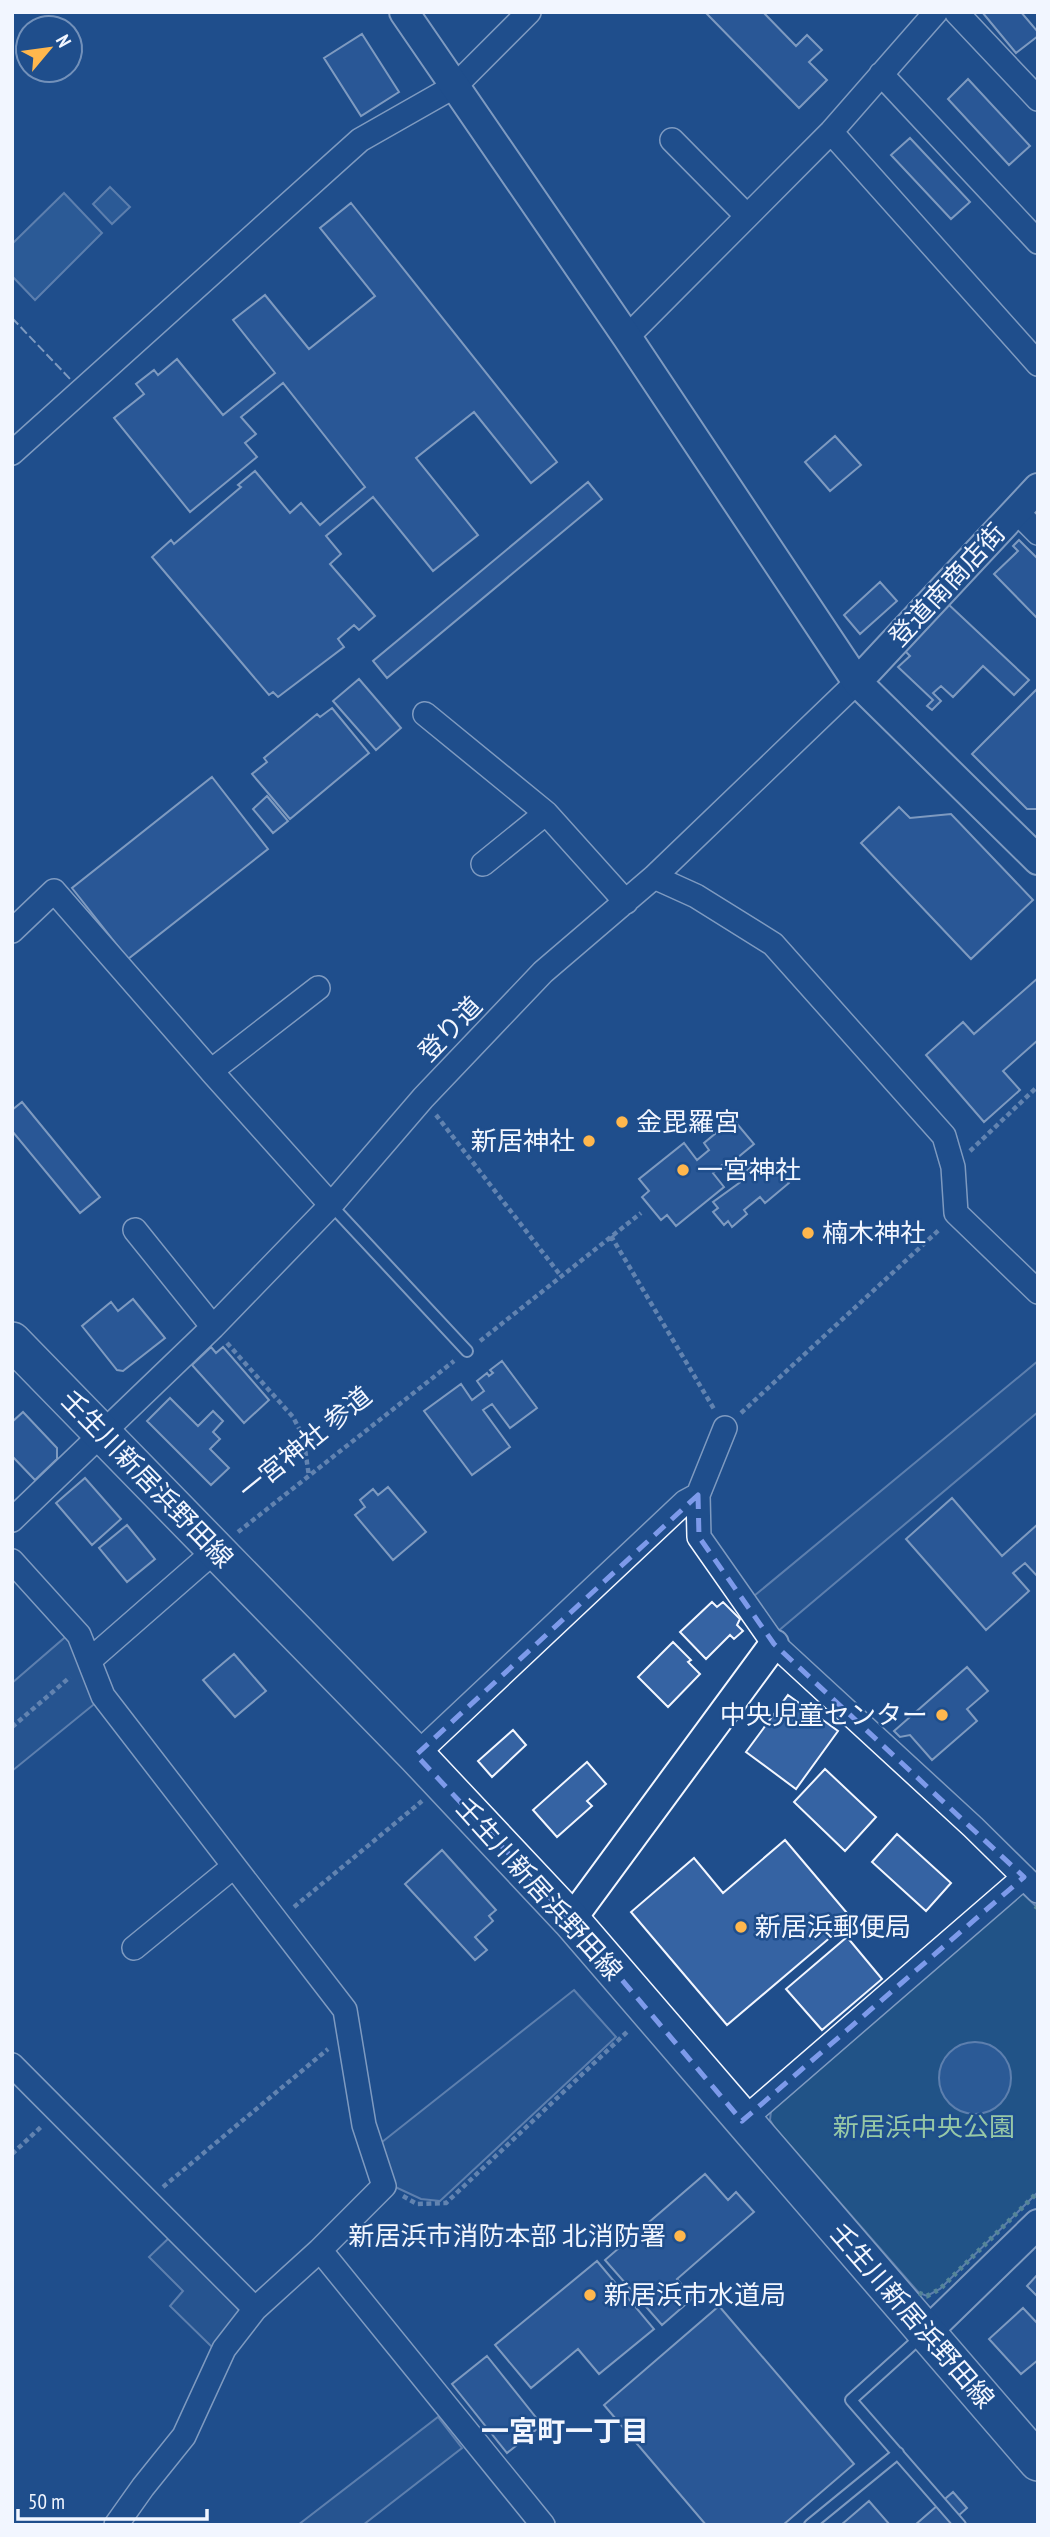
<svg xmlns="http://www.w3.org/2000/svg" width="1050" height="2537" font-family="'PT Sans Narrow','Noto Sans JP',sans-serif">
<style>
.green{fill:#245a82;stroke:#a8bbd7;stroke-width:2}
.parking{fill:#305b95;stroke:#a8bbd7;stroke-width:2}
.water{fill:#3b69a3;stroke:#a8bbd7;stroke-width:2}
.building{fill:#3563a3;stroke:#f2f6ff;stroke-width:2}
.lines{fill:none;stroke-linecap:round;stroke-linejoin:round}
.service-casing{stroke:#f2f6ff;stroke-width:14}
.minor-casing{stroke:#f2f6ff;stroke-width:26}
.tertiary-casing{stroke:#f2f6ff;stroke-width:32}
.primary-casing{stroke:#f2f6ff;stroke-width:40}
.path{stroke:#b3c4dc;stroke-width:4.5;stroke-dasharray:5 3.5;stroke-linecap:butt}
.service{stroke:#1f4e8c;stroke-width:10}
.minor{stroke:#1f4e8c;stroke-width:23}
.tertiary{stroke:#1f4e8c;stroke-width:28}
.primary{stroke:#1f4e8c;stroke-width:37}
.hedge{stroke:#97c8a6;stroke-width:5;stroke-dasharray:3.5 5;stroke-linecap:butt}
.fence{stroke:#f2f6ff;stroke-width:2;stroke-dasharray:9 3.5;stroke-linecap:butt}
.marked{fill:none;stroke:#7d9aea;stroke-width:5;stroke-dasharray:14 9;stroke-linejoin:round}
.poi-dot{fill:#ffb74d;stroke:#1f4e8c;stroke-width:2.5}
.labels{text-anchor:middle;stroke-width:5;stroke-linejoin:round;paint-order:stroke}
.street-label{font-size:26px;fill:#f2f6ff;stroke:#1f4e8c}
.poi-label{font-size:26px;fill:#f2f6ff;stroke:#1f4e8c;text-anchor:start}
.park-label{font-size:26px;fill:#97c8a6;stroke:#1f4e8c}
.neighbourhood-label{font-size:28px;font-weight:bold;fill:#f2f6ff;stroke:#1f4e8c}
</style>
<rect width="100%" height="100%" fill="#1f4e8c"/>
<path class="green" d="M1022 1893 1038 1908V2192L940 2289 927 2296 919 2293 774 2127 770 2120 771 2111Z"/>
<path class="parking" d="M1038 1361V1412L777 1632 754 1596Z
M70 1633 98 1701 12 1771V1683Z
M574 1990 616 2037 440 2201 421 2199 393 2186 377 2146Z
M171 2236 242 2311 214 2349 170 2306 183 2291 149 2257Z
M438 2417 462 2448 363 2525H298Z"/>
<path class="water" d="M110 187 130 207 112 224 93 204Z
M64 193 102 233 35 300 12 276V244Z
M939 2078a36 36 0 1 1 72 0a36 36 0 1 1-72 0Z"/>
<path class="building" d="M705 12H763L796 46 807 35 822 50 809 62 827 80 799 108Z
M982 12H1021L1038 32V36L1016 53Z
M362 34 399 92 361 116 324 58Z
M968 79 1030 146 1009 165 948 99Z
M910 138 970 202 951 219 891 155Z
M351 203 557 462 531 483 474 412 416 458 478 535 433 571 373 497 326 536 341 554 330 564 375 616 359 630 354 625 338 639 344 647 278 697 273 692 269 695 152 557 171 540 174 544 241 487 238 485 255 471 290 513 301 503 320 525 365 487 283 383 241 417 256 434 245 443 257 457 190 512 114 418 144 394 136 384 154 370 158 375 177 359 223 415 275 373 233 320 265 295 309 349 375 296 320 228Z
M835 436 861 465 830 491 805 462Z
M588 482 602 499 387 678 373 661Z
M1019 540 1038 559V619L994 574 1018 551 1013 546Z
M880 582 897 601 860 634 844 615Z
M947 603 1029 680 1014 695 983 666 953 697 941 686 933 693 941 701 932 710 927 706 933 700 898 667 910 656 903 649Z
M359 679 401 728 376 750 333 701Z
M1036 690 1038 692V809H1027L972 754Z
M332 708 369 753 290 819 252 774 267 762 264 758 317 714 320 717Z
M212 777 268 849 128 959 72 888Z
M267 796 288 821 273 833 253 809Z
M899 807 910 818 951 814 1033 900 971 959 861 843Z
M1038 978V1040L1003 1071 1020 1090 984 1122 926 1055 963 1022 974 1034Z
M22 1102 100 1197 80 1213 12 1131V1110Z
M733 1119 754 1144 725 1168 722 1165 713 1173 724 1187 676 1226 667 1215 661 1220 642 1197 649 1191 639 1179 684 1143 697 1160 709 1150 704 1143Z
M769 1160 789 1183 765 1203 760 1197 744 1210 747 1214 732 1227 728 1221 724 1225 713 1212 718 1208 713 1202 746 1178 743 1174 758 1161 762 1166Z
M133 1299 165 1338 123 1371 117 1370 82 1326 111 1302 118 1311Z
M211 1347 216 1353 223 1347 269 1400 244 1423 192 1365Z
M502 1361 537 1408 510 1428 492 1404 483 1410 510 1447 472 1475 424 1411 461 1384 472 1400 484 1391 477 1381 487 1373 489 1376 493 1373 490 1370Z
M170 1398 198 1426 213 1411 223 1421 213 1432 220 1439 210 1449 229 1468 211 1485 147 1421Z
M23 1412 57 1448V1459L35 1480 12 1456V1422Z
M85 1478 121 1519 92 1545 56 1503Z
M388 1487 426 1532 393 1560 355 1515 365 1507 360 1500 373 1489 378 1495Z
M952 1498 1002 1556 1038 1524V1577L1025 1563 1013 1573 1029 1591 986 1630 906 1539Z
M127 1525 155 1559 127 1582 99 1548Z
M712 1602 717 1607 723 1602 740 1619 737 1625 743 1631 734 1639 730 1635 706 1659 680 1632Z
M673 1642 691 1660 688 1662 700 1674 668 1707 638 1677Z
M234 1654 266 1691 235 1717 203 1680Z
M967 1667 988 1691 967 1709 977 1721 932 1760 910 1735 900 1737 894 1731Z
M788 1695 838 1731 796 1789 746 1752Z
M513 1730 526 1745 492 1777 478 1761Z
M587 1762 606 1784 587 1801 592 1806 557 1837 533 1810Z
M825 1769 876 1817 845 1851 794 1802Z
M897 1834 951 1883 926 1911 872 1862Z
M785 1840 852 1919 727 2025 631 1912 694 1858 723 1893Z
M442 1850 496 1910 489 1916 493 1921 475 1937 487 1950 475 1960 405 1884Z
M847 1937 882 1979 822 2030 786 1989Z
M705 2174 728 2200 736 2192 754 2212 677 2279 693 2298 662 2325 605 2260Z
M597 2261 654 2329 599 2374 578 2349 531 2388 495 2345Z
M1038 2274V2297L1027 2286Z
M719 2306 854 2464 783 2525H706L604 2405Z
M1023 2308 1038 2324V2360L1021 2374 989 2339Z
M487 2356 542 2425 507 2453 452 2384Z
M953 2492 967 2508 948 2525H915Z
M869 2501 890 2525H841Z"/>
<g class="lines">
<g class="service-casing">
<path id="service" d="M331 1205 467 1351
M923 2335 851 2400 960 2525
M810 2525 898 2453"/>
</g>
<g class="minor-casing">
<path id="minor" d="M956 12 1038 99
M881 74 1038 242
M831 132 1038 364
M672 140 747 216
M627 337 831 132 936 12
M12 453 360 140 455 86 529 12
M1016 511 1038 533
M425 714 546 813 626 902
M483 864 546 813
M654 877 696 896 773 944 944 1136 953 1167 956 1213 1038 1292
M12 931 54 891 211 1071 318 988
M211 1071 331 1205
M135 1230 213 1327
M725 1428 698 1495 699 1537 774 1644 973 1827 1038 1891
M12 1520 213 1327 331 1205 423 1098 543 972 654 877 857 682
M12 1561 79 1635 103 1696 345 2010 364 2125 384 2186 320 2250
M90 1660 217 1549
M416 1755 685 1502 698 1495
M134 1948 233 1867
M12 2065 255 2309
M742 2121 1024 1877
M116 2525 143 2487 184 2436 224 2349 255 2309 320 2250 543 2525"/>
</g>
<g class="tertiary-casing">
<path id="tertiary" d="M404 12 627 337 857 682 1038 860
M857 682 1038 488
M571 1920 774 1644
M927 2332 1038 2224"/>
</g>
<g class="primary-casing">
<path id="primary" d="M12 1341 416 1755 571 1920 1038 2462"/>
</g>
<path class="path" d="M436 1115 561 1276
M970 1151 1038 1086
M611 1236 714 1409
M480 1341 641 1213
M227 1343 293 1417 303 1436 309 1476
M741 1413 940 1229
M238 1532 454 1361
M12 1727 70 1677
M294 1907 422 1801
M12 2154 42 2126
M163 2187 328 2049
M403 2196 417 2204 446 2203 628 2031"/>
<use href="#service" class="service"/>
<use href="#minor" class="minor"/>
<use href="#tertiary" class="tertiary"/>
<use href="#primary" class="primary"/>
<path class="hedge" d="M1035 1906 1038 1908
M919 2293 927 2296 940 2289 1038 2192"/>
<path class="fence" d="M12 318 72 381"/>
</g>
<path d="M0 0H1050V2537H0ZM698 1495 699 1537 774 1644 1024 1877 742 2121 571 1920 416 1755Z" fill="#1f4e8c" fill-opacity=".55" fill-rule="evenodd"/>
<path class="marked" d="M698 1495 699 1537 774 1644 1024 1877 742 2121 571 1920 416 1755Z"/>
<g class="poi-dot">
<circle cx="622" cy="1122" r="7"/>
<circle cx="589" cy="1141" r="7"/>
<circle cx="683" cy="1170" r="7"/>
<circle cx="808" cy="1233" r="7"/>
<circle cx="942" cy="1715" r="7"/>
<circle cx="741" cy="1927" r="7"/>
<circle cx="680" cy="2236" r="7"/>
<circle cx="590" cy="2295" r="7"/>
</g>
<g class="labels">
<g class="street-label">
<text transform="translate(947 585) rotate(-47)" y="9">登道南商店街</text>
<text transform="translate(450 1029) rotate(-46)" y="9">登り道</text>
<text transform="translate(305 1443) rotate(-39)" y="9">一宮神社 参道</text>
<text transform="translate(147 1479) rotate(46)" y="9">壬生川新居浜野田線</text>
<text transform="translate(539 1889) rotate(48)" y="9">壬生川新居浜野田線</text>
<text transform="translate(912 2316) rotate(49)" y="9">壬生川新居浜野田線</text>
</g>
<g class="poi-label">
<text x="636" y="1131">金毘羅宮</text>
<text x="575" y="1150" text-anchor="end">新居神社</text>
<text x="697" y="1179">一宮神社</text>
<text x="822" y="1242">楠木神社</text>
<text x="928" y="1724" text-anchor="end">中央児童センター</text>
<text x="755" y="1936">新居浜郵便局</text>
<text x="666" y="2245" text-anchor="end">新居浜市消防本部 北消防署</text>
<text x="604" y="2304">新居浜市水道局</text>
</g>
<g class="park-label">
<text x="924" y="2136">新居浜中央公園</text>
</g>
<g class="neighbourhood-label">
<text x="565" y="2441">一宮町一丁目</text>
</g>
</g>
<rect width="1050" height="2537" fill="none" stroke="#f2f6ff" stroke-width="28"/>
<g transform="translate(49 49) rotate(61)"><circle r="33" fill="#1f4e8c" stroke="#7391ba" stroke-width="2"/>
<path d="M0-5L12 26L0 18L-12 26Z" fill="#ffb74d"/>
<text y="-10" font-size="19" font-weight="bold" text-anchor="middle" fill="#f2f6ff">N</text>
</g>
<path d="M18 2509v10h189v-10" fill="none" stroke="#f2f6ff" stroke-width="3.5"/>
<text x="28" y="2509" font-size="21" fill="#f2f6ff" stroke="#1f4e8c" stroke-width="5" paint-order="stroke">50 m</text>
</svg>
